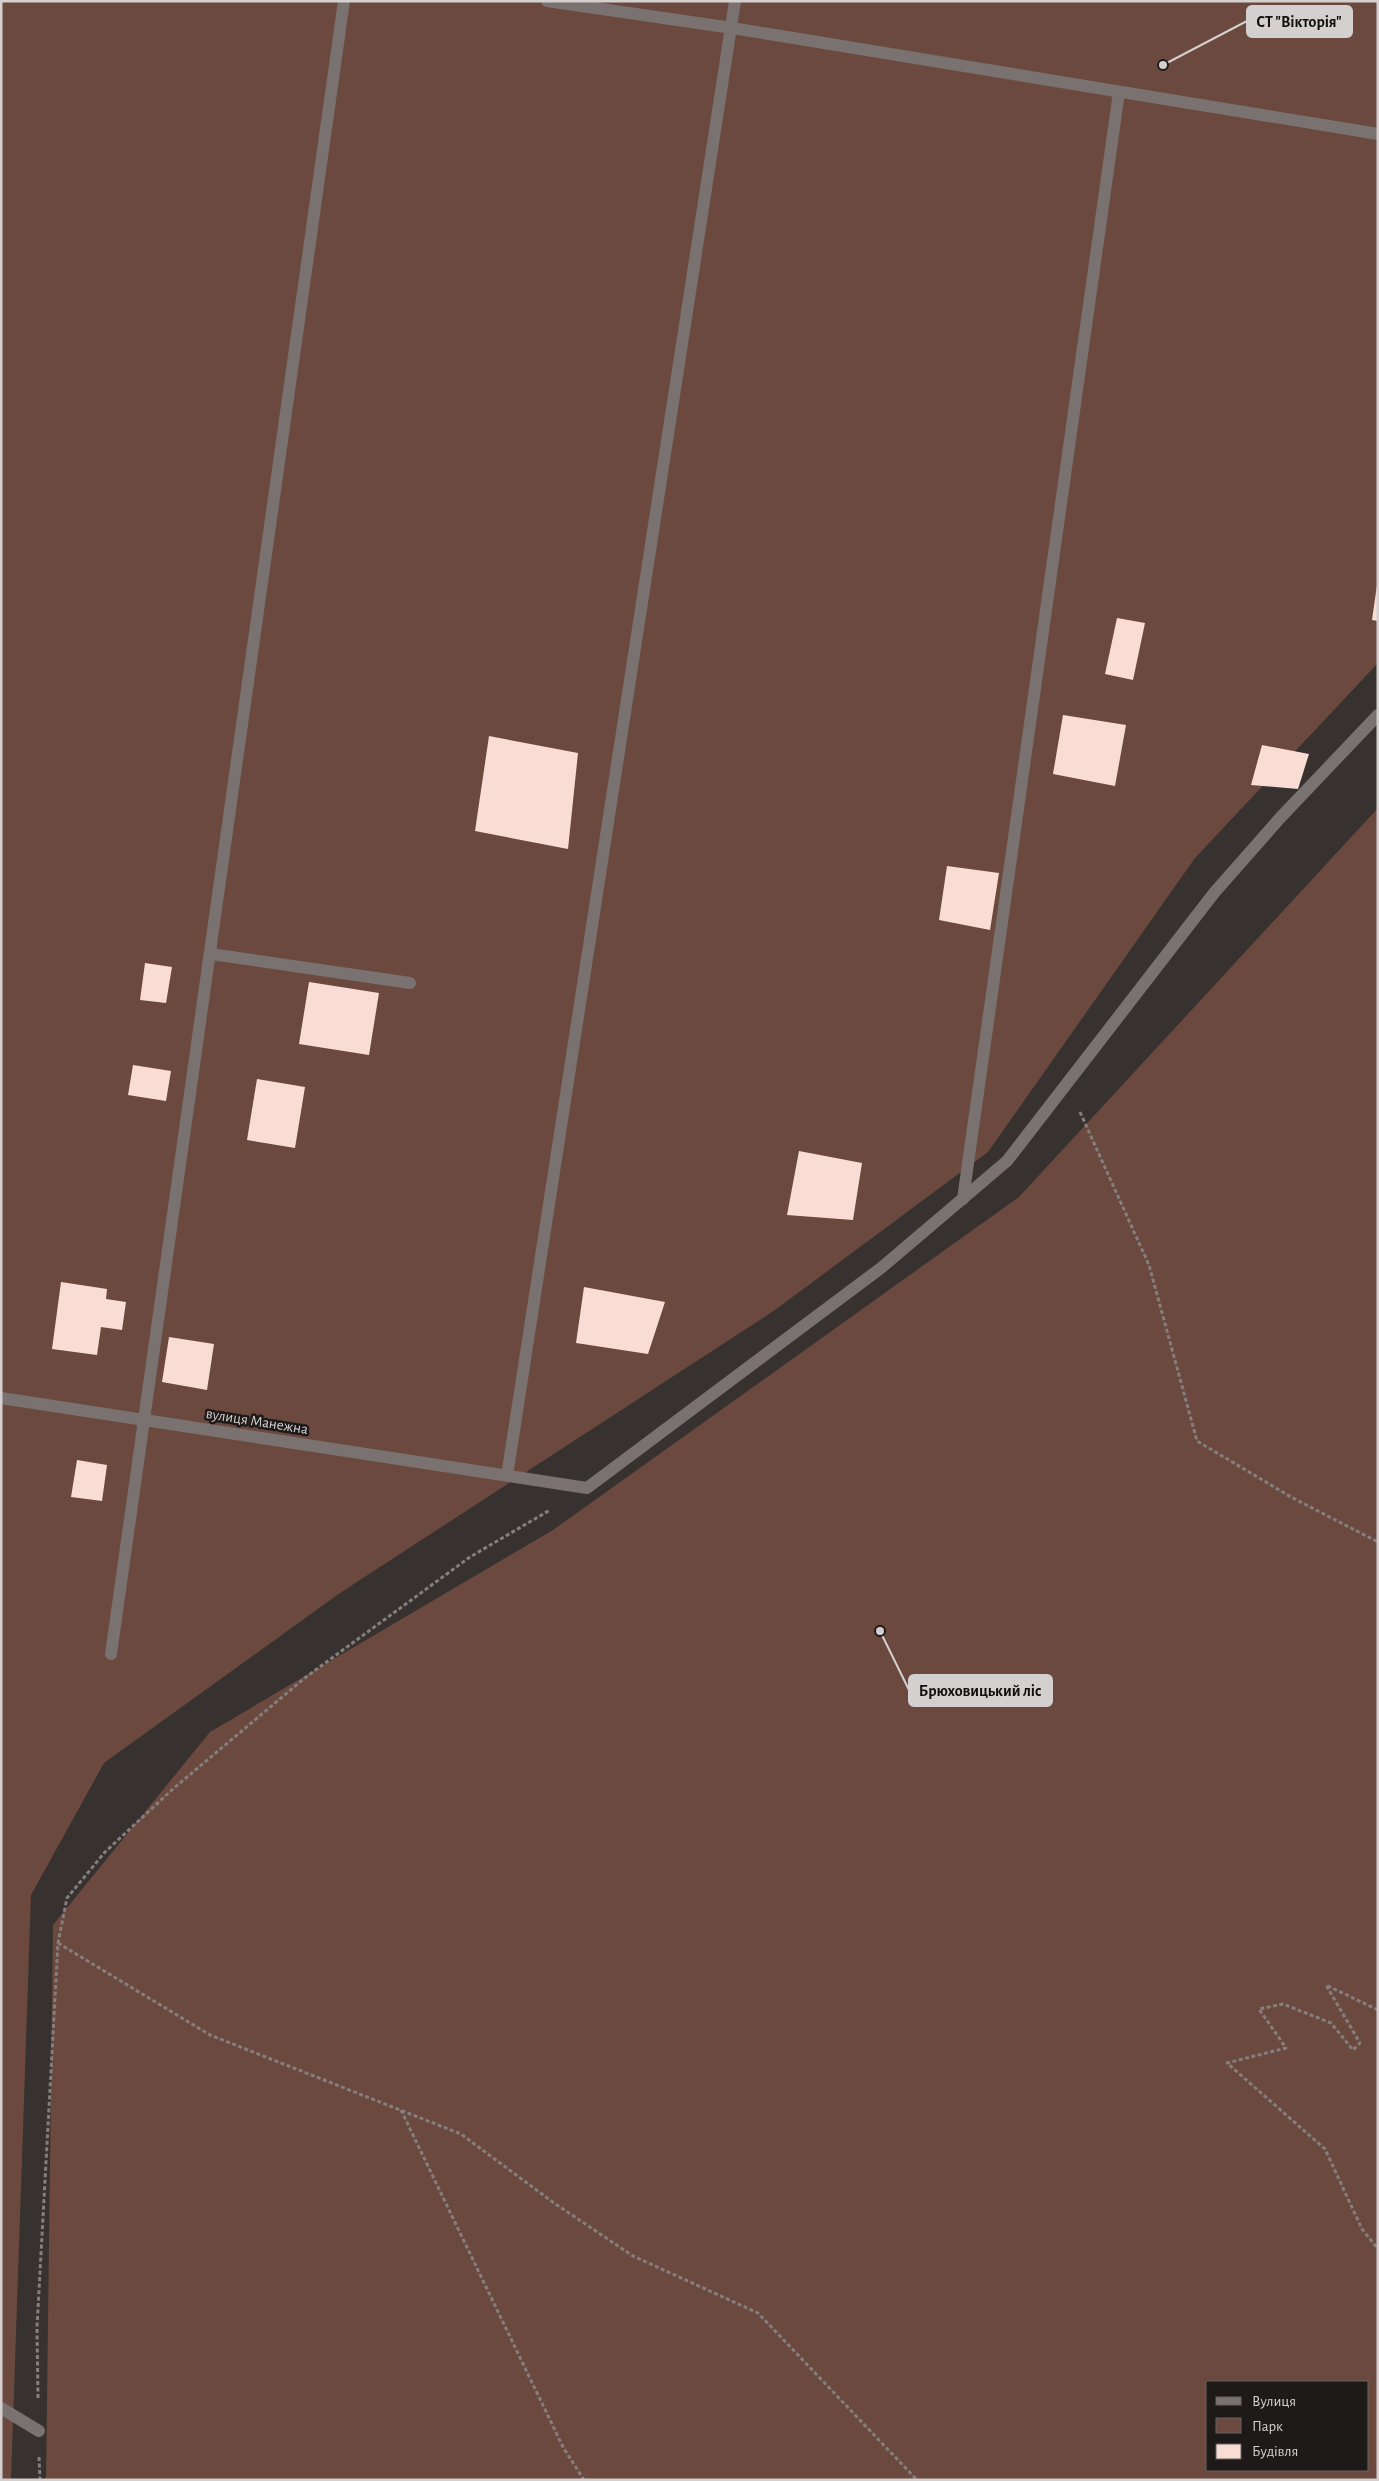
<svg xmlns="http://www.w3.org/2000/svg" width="1379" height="2481" font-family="'Alegreya Sans',sans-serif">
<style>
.green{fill:#6b493e;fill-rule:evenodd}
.building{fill:#f9ddd4}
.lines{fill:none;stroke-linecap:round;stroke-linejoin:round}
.path{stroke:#847f7e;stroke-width:3;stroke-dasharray:4 2.5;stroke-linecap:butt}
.lane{stroke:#797270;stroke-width:12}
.street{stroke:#797270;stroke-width:12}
.labels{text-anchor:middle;stroke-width:5;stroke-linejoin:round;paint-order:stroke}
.street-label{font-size:15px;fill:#d4d0cf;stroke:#1d1a19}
.leader{fill:none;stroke:#d4d0cf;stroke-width:2}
.callout-dot{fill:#d4d0cf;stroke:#1d1a19;stroke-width:2}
.callout{fill:#d4d0cf;stroke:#d4d0cf;stroke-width:2}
.callout-label{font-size:16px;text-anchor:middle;font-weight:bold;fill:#111}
</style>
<rect width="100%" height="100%" fill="#373230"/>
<path class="green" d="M1 1H1378V663L1195 858 988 1152 775 1310 340 1593 104 1763 31 1895 11 2480H1Z
M1378 808V2480H46L53 1925 210 1732 553 1530 1019 1197ZM1208 2382H1368V2470H1208Z"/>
<path class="building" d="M1377 585H1378V621L1372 620Z
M1117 618 1145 623 1133 680 1105 674Z
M1063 715 1126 725 1115 786 1053 774Z
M489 736 578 753 568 849 475 831Z
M1262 745 1309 754 1298 789 1251 785Z
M947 866 999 873 990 930 939 920Z
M145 963 172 967 166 1003 140 1000Z
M309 982 379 993 369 1055 299 1044Z
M133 1065 171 1071 166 1101 128 1095Z
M257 1079 305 1087 295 1148 247 1140Z
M799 1151 862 1163 853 1220 787 1215Z
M61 1282 107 1289 106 1299 126 1302 122 1330 101 1327 97 1355 52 1349Z
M584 1287 665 1302 648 1354 576 1343Z
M169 1337 214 1344 207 1390 162 1382Z
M77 1460 107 1465 102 1501 71 1497Z"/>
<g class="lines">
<path class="path" d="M1080 1112 1149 1265 1197 1441 1291 1497 1378 1542
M58 1943 210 2035 461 2134 554 2203 633 2256 758 2313 917 2480
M1378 2010 1326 1985 1360 2043 1353 2050 1331 2023 1283 2004 1259 2009 1286 2048 1227 2063 1325 2149 1362 2229 1378 2249
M401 2110 563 2447 584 2480
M38 2398 37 2327 58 1943 67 1898 105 1852 174 1788 306 1677 470 1557 550 1510
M39 2457 40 2480"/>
<path class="lane" d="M211 954 410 983
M963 1199 1119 92
M507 1476 735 1
M111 1654 344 1"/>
<path class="street" d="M547 1 732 28 1378 134
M1 1398 587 1488 881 1268 1007 1161 1214 893 1280 818 1378 715
M1 2408 39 2431"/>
</g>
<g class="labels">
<g class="street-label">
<text transform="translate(257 1421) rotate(9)" y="5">вулиця Манежна</text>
</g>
</g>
<path class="leader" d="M1163 65L1247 21M880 1631L909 1690"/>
<g class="callout-dot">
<circle cx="1163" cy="65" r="5"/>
<circle cx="880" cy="1631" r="5"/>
</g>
<g class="callout">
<rect x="1247" y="6" width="105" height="31" rx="5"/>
<rect x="909" y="1675" width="143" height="31" rx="5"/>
</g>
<g class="callout-label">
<text x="1299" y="27">СТ "Вікторія"</text>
<text x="980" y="1696">Брюховицький ліс</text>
</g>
<rect width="1379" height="2481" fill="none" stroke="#d4d0cf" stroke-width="5"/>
<rect x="1206" y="2381" width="162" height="90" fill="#1d1a19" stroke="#666362"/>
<rect x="1216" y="2397" width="25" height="8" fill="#797270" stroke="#666362"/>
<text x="1252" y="2406" font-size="15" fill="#d4d0cf">Вулиця</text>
<rect x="1216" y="2418" width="25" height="15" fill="#6b493e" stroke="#666362"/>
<text x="1252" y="2431" font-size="15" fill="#d4d0cf">Парк</text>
<rect x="1216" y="2444" width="25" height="15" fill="#f9ddd4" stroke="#666362"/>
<text x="1252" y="2456" font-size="15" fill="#d4d0cf">Будівля</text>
</svg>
